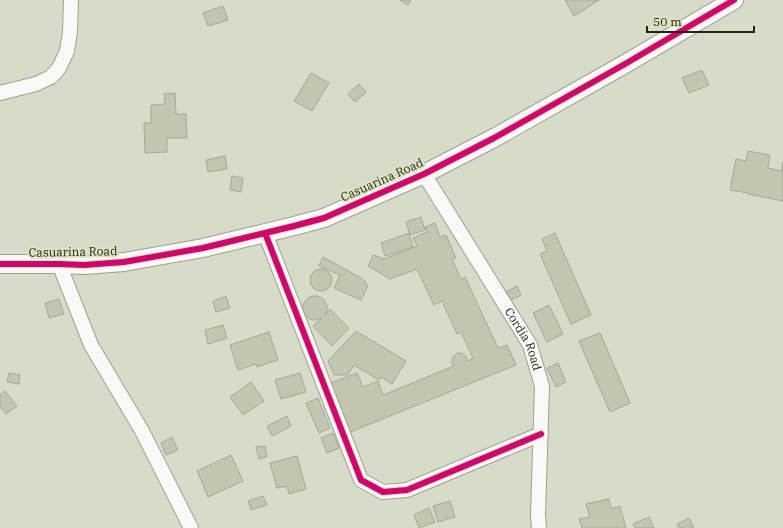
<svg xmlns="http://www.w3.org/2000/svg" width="783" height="528" font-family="'IBM Plex Serif',serif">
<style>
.building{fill:#c0c6af;stroke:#a4a899}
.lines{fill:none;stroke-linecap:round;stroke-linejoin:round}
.minor-casing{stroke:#9da192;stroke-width:16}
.tertiary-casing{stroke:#9da192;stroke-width:20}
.minor{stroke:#f9faf7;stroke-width:14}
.tertiary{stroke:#f9faf7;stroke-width:18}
.cycleway-casing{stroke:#dbe4c1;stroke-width:8}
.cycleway{stroke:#d6006c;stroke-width:6}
.labels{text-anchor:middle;stroke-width:4;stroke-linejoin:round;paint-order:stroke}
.street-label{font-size:12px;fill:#222518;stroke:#dbe4c1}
</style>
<rect width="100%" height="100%" fill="#d7dcc9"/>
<path class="building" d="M400 0H411L408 5Z
M565 0H599L574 16Z
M223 6 228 20 208 26 203 13Z
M702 70 709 85 689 93 682 78Z
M311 73 329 83 312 111 294 101Z
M359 84 366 92 355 102 348 94Z
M175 93 176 114H186L187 138H167V152L145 153 144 123H151V105L165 104 164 94Z
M748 151 770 155 768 168 781 171 783 162V201L748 194V193L730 190 736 159 746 161Z
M225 156 227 169 208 172 206 160Z
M232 176 243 178 241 192 230 190Z
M421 217 425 230 410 235 406 222Z
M435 223 440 237 446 235 456 258 452 259 461 279 465 277 498 348 507 345 516 365 348 433 328 384 357 373 363 387 378 381 383 395 454 366 452 364V359L454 356 457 353H461L465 355 468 361 473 358 461 332 457 334 442 301 434 305 417 269 390 279 368 266 373 255 384 259 417 246 413 238 427 232 425 227Z
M409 233 413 247 385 256 381 243Z
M555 233 591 315 571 324 540 254 547 251 542 239Z
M323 257 363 279 368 286 361 300 334 288 340 275 319 266Z
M310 280a11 11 0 1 1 22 0a11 11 0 1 1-22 0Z
M517 286 521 295 511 300 506 292Z
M226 296 230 308 216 312 213 301Z
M313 296H317L322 298 325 301 327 306V310L325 315 330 309 349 328 332 346 313 326 322 318 317 320H313L308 318 305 314 303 310V305L305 301 308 298Z
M59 299 64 314 49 318 45 303Z
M549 305 563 334 547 342 533 313Z
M223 325 227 338 208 344 205 330Z
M356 331 406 361 392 384 381 377 379 380 354 365 348 375H334L328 361Z
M269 332 278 360 257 367 256 364 238 370 230 345Z
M600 333 630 403 610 412 579 341Z
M558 363 566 382 556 387 547 368Z
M9 373 20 375 19 384 7 382Z
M300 373 306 392 281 399 275 380Z
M251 382 264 401 243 415 230 397Z
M5 391 17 406 6 414 0 407V395Z
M318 398 330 428 319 433 306 403Z
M287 416 291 426 272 436 267 426Z
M333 433 339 448 327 453 321 438Z
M172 437 178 450 166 455 161 443Z
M265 446 267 457 259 459 256 447Z
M231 455 243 481 208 497 197 471Z
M297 456 306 489 289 494 287 486 277 488 270 463Z
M263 496 267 505 251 510 248 501Z
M609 499 611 509 620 506 626 528H582L579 519 590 517 586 504Z
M450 501 455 517 438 522 433 506Z
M429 508 435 522 419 528 414 515Z
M649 517 654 528H635L633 524Z
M689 518 694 528H679L677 524Z"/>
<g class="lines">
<g class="minor-casing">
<g id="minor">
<path d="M0 93 36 84 51 77 59 68 67 51 70 32 71 0"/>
<path id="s1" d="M424 174 530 345 542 386 538 515 539 528"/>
<path d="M265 233 361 480 383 492 407 490 541 434"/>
<path d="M59 264 91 345 142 431 191 528"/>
</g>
</g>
<g class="tertiary-casing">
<path id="tertiary" d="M0 264H59L84 265 124 262 203 248 294 226 324 218 424 174 494 138 625 64 734 0"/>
</g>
<use href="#minor" class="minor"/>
<use href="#tertiary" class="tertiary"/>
<g class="cycleway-casing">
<path id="cycleway" d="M265 233 361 480 383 492 407 490 541 434
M0 264H59L84 265 124 262 203 248 294 226 324 218 424 174 494 138 625 64 734 0"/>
</g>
<use href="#cycleway" class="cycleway"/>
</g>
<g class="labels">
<g class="street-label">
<text transform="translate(382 180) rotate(-24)" y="4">Casuarina Road</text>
<text transform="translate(73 252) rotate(-1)" y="4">Casuarina Road</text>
<text dy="4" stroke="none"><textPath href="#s1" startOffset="193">Cordia Road</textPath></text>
</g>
</g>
<path d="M647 26v6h107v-6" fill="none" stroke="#222518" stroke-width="2"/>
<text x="653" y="26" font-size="12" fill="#222518" stroke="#dbe4c1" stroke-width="3" paint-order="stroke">50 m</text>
</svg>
